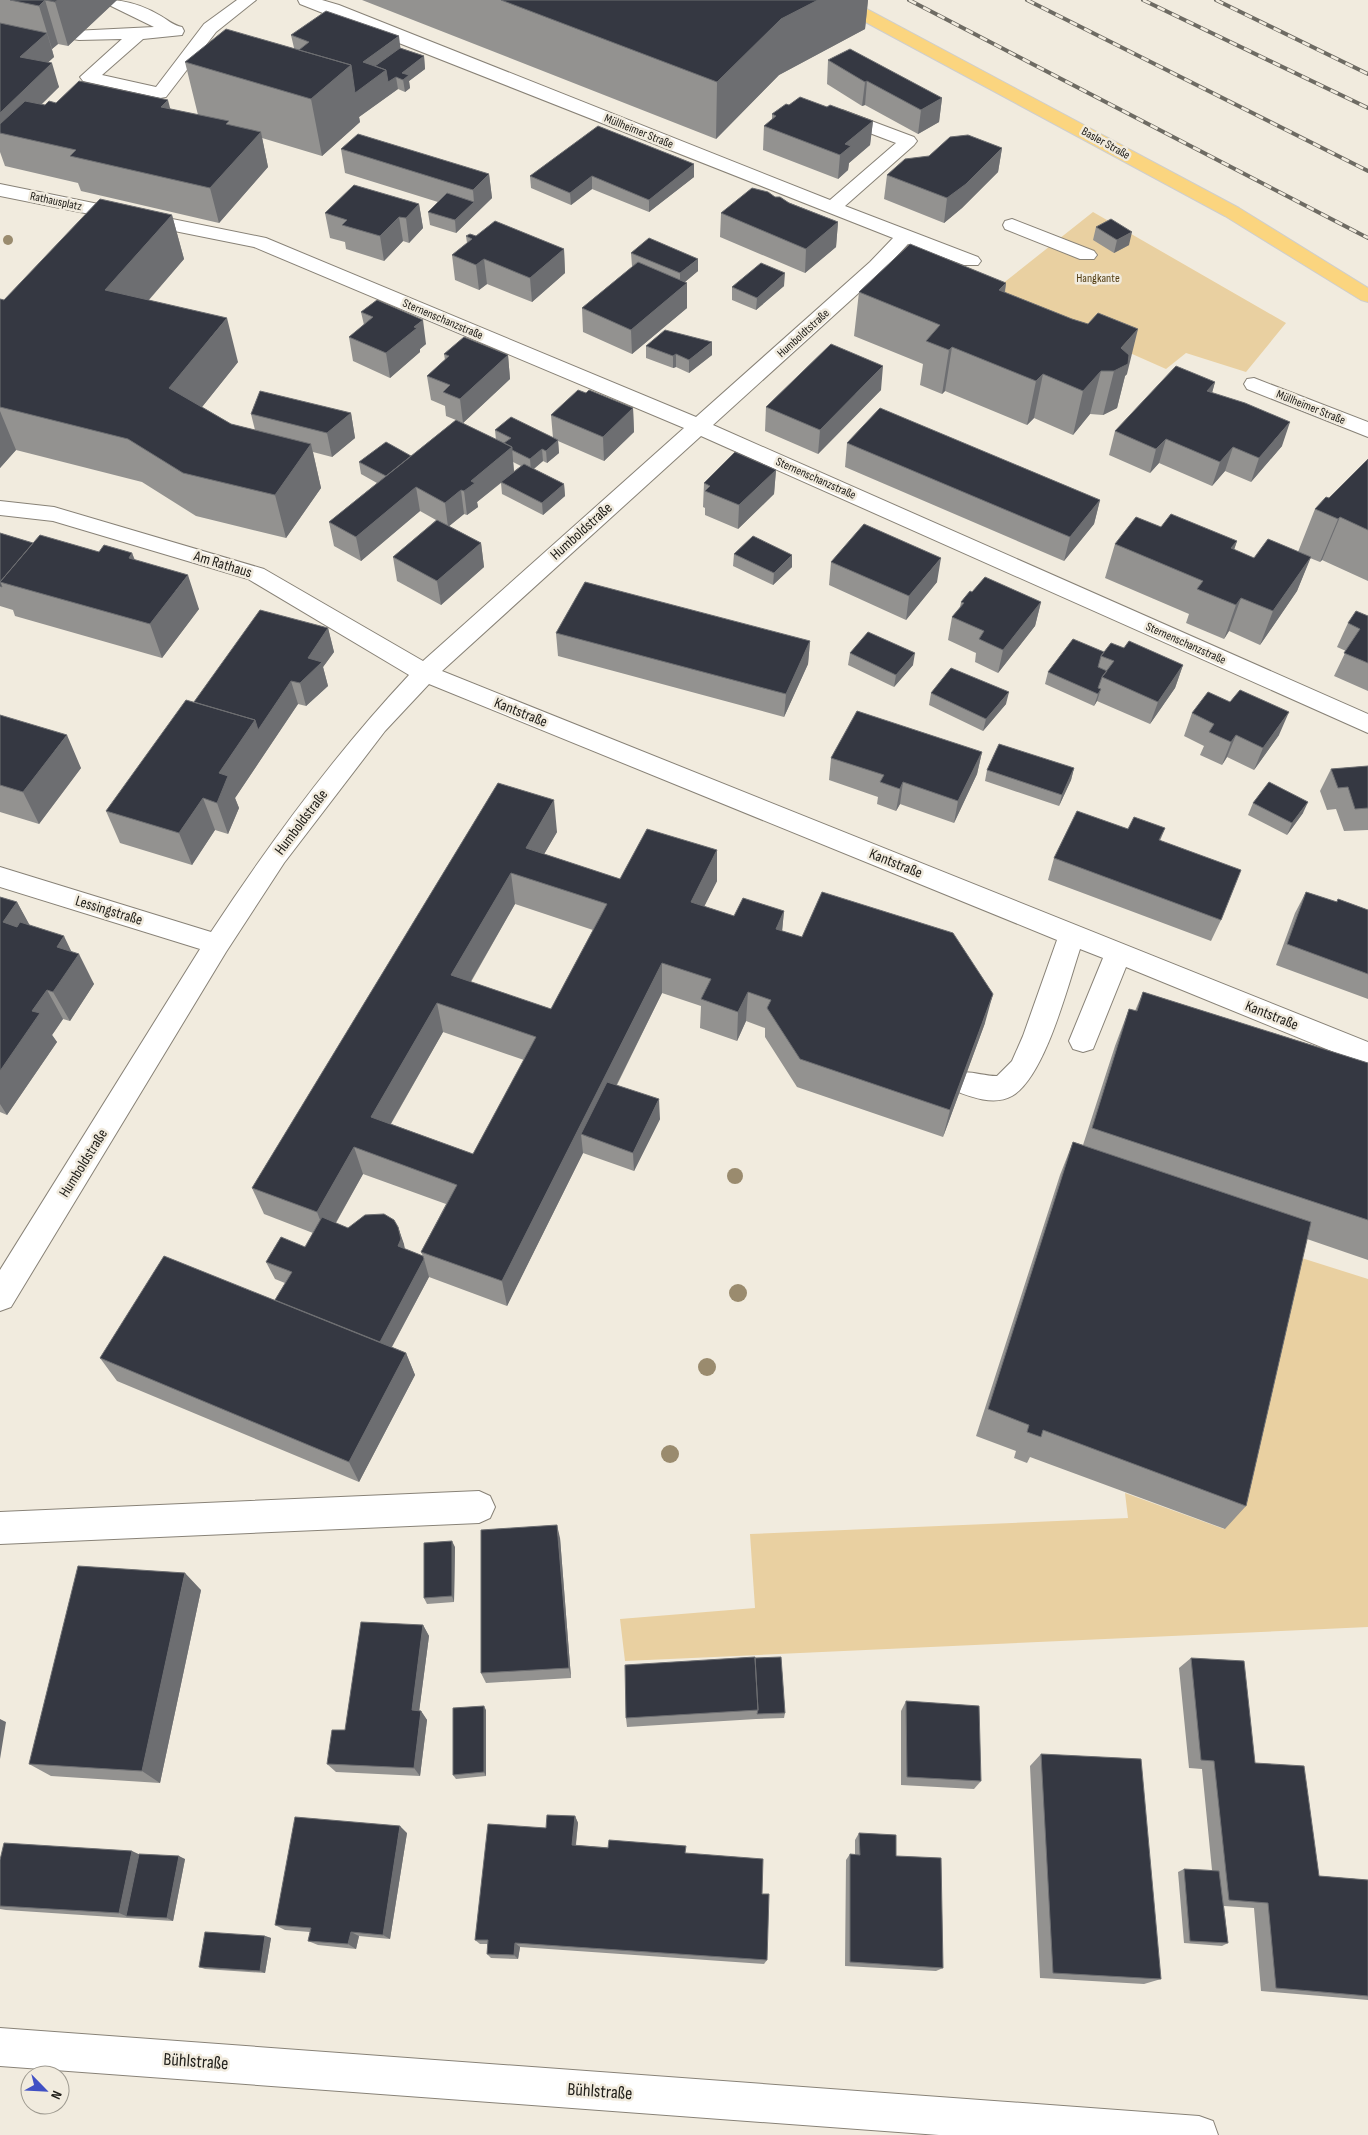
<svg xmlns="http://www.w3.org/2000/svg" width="1368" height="2135" font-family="'Sofia Sans Condensed',sans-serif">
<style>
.green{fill:#e9d0a1}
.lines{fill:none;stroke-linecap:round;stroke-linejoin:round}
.minor-casing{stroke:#888277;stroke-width:2}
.major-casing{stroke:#cececd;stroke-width:2}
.minor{fill:#fff;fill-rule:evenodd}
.major{fill:#fbd57f;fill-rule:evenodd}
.rail-casing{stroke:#6e6b63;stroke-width:4}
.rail{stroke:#f1ebde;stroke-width:2.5;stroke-dasharray:8;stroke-linecap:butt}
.tree{fill:#9a8b6e}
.wall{fill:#939290;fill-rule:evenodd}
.shaded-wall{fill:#6d6e71}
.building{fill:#353842;stroke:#6d6e71;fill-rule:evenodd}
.labels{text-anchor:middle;stroke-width:5;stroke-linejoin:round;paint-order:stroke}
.far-street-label{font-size:12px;fill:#22201b;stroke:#f1ebde}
.far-park-label{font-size:12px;fill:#523d12;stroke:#f1ebde}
.street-label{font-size:15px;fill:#22201b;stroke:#f1ebde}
.near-street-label{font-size:18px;fill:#22201b;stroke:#f1ebde}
</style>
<rect width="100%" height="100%" fill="#f1ebde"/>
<path class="green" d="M1093 212 1286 323 1246 372 1186 353 1166 369 992 292Z
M1289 1254 1368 1279V1627L625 1661 620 1619 755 1608 750 1534 1128 1518 1125 1493 1224 1529Z"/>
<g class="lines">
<g class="minor-casing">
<path id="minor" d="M107 0C127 0 144 6 161 16 169 21 173 25 182 27L184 31 182 35 143 39 102 75 156 87 204 24 237 0H256L216 32 166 97 160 98 83 81 80 77 122 39 79 40 73 39 71 35 73 31 154 27 109 5Z
M298 0H322L339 5 830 200 896 143 830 118 827 114 830 110H842L914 137 917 141 914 145 845 206 978 257 981 261 978 265H964L908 244 884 270 713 425 1368 714V733L701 436 442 671 1368 1042V1066L1126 967 1093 1049 1083 1052 1073 1049 1069 1041 1103 958 1080 949C1068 985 1045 1077 1012 1096 994 1106 971 1097 953 1090L949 1082 953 1074C968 1069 981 1076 997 1076L1012 1061 1023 1036 1057 940 429 684 385 731 284 863 226 952 11 1307 0 1311V1270L200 949 0 887V867L211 932C271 841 335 754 409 675L248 579 53 521 0 515V501L54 507 264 569 423 661 684 428 254 247 0 196V184L266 238 696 417 870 262 893 238 300 4Z
M1012 219 1094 251 1097 255 1094 259H1080L1005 229 1003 225 1005 221Z
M1254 378 1368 422V437L1247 389 1244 384 1247 379Z
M479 1491 490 1496 495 1507 490 1518 479 1523 0 1544V1512Z
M0 2028 1199 2116 1213 2121 1218 2135H939L0 2066Z"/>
</g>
<g class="major-casing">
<path id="major" d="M830 0H850L1239 208 1368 288V302L1361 300 1225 216 832 4Z"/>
</g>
<use href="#minor" class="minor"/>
<use href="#major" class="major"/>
<g class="rail-casing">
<path id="rail" d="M909 0 1368 238
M1027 0 1368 171
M1143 0 1368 108
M1216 0 1368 74"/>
</g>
<use href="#rail" class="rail"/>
</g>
<g class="tree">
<circle cx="8" cy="240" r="5"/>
<circle cx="735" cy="1176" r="8"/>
<circle cx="738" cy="1293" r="9"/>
<circle cx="707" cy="1367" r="9"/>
<circle cx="670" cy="1454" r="9"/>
</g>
<path class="wall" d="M0 0H117L68 46 58 44 52 49 54 57 48 62 59 87 42 104 45 105 56 103 170 109 198 115 185 62 294 48 291 35 400 48 424 56 425 69 409 81 410 88 405 92 398 89 359 117 360 122 322 156 262 138 268 167 219 223 81 191 78 183 5 166 0 152Z
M362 0H868L865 29 779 75 716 139Z
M828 60 942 98 939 122 918 134 865 105 862 106 827 84Z
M789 105 827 107 873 121 870 145 849 163 848 170 838 179 763 150 764 126 772 120V114Z
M1002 148 998 172 962 208 944 223 884 199 887 175Z
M341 149 489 174 492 198 456 233 430 225 428 212 438 202 345 173Z
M694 164V177L649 212 592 189 571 205 531 188 530 176Z
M775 197 838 222 836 247 805 273 720 237 721 213Z
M419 204 423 228 409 243 403 241 384 261 346 249 345 242 330 238 325 213Z
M172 215 184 259 149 300 238 362 202 407 231 424 255 430 251 414 351 413 355 438 332 457 313 452 321 488 286 538 196 516 142 482 16 450 0 468V299L4 300Z
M1096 227 1129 245 1114 253 1093 240Z
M466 236H476L564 249 565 273 532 302 487 284 479 290 455 280 452 255 467 243Z
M631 253 698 271 685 282 687 283V308L632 354 583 332 582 308 633 266H632Z
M1006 283 1005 293 1127 374 1125 376 1117 408 1103 415 1090 414 1073 435 1034 418 1027 425 945 391 942 394 920 385 923 364 854 336 859 292Z
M784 286 756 310 732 300V287Z
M377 300 426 344 420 349V352L390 378 353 361 349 337 364 325 361 312Z
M646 346 712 355 689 373 676 367 673 368 646 358Z
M444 354 508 355 510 379 463 423 496 440 495 430 553 438 551 415 586 393 633 408 634 432 604 461 558 441 559 453 547 463 543 461 534 469 564 484 565 496 543 515 502 494 501 483 477 502 478 507 467 515 464 514 449 526 481 543 484 567 441 605 397 581 393 557 436 520 420 511 361 561 334 546 329 522 377 483 361 474 359 462 411 456 456 420 446 416 445 406 431 400 427 376 445 360ZM513 462 521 466 514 471Z
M1215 382 1212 393 1282 446 1251 482 1225 471 1212 486 1159 463 1150 473 1109 455 1115 431Z
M881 390 818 454 765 431 766 407Z
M847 443 1100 500 1094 524 1064 561 845 467Z
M1368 459V581L1322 560 1320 562 1310 558 1297 591 1260 645 1229 631 1224 639 1186 623 1189 614 1105 578 1115 544 1161 527 1237 541 1234 550 1254 558 1298 552 1315 509 1329 498Z
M776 470 774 494 738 529 705 515V508L703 507 704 483Z
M0 533 33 543 99 552 132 553 135 560 199 609 162 658 15 616 13 610 0 606Z
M734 554 792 567 773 585 733 566Z
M831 562 937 582 906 620 829 585Z
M972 592 1041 602 1035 626 998 673 975 662 976 653 948 640 952 617 960 607 961 602Z
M1368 616V691L1334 676 1346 651 1337 647 1348 623Z
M328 628 334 652 323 667 328 686 306 706 298 704 235 798 239 808 228 834 215 830 192 865 120 843 106 811 194 702Z
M556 633 810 641 808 664 784 717 558 656Z
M1124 648 1183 665 1175 688 1150 724 1097 701 1094 706 1045 684 1048 672 1104 652Z
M850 653 913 665 894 687 848 665Z
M931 693 1006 704 983 731 929 705Z
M1192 713 1279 735 1254 770 1227 757 1222 765 1200 755 1204 746 1184 736Z
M0 715 81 768 39 824 0 812Z
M982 752 977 774 954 823 900 804 896 811 877 804 878 797 829 780 831 758Z
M1368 766V830L1344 831 1336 809 1327 810 1320 791 1331 769Z
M1074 768 1071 780 1059 806 985 781 987 770Z
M498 783 557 832 544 854 620 879 717 850V881L704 906 734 916 784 911 782 931 985 1023 943 1137 797 1087 765 1037V1028L746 1021 737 1041 700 1028 701 1006 662 993 617 1085 660 1119 634 1171 583 1153 507 1306 429 1277 392 1347 406 1353 415 1375 359 1482 117 1381 100 1358 275 1300 285 1283 275 1279 266 1262 305 1247 313 1233 264 1214 252 1188ZM515 904 593 930 551 1009 471 982ZM443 1032 524 1060 473 1154 391 1124ZM363 1174 446 1204 421 1252 423 1256 405 1249 398 1227 348 1228 336 1223Z
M1253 803 1303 813 1287 835 1248 815Z
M1165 828 1160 841 1221 920 1211 941 1048 880 1054 858 1128 829Z
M1306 892 1336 902 1338 899 1368 910V999L1276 965 1295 913Z
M0 897 17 902 29 925 72 952 94 984 70 1021 63 1019 52 1035 57 1042 7 1115 0 1112Z
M1143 992 1368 1063V1260L1307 1239 1246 1506 1225 1529 1030 1457 1027 1463 1014 1458 1016 1451 976 1436 1060 1175 1073 1142 1083 1145 1115 1046 1129 1009 1135 1011Z
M560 1538 571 1678 486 1683 481 1673Z
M455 1547 454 1602 427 1604 424 1598Z
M201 1590 160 1783 51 1776 29 1764Z
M423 1625 429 1636 419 1711H421L427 1720 420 1776 336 1772 327 1764 345 1730Z
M781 1657 785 1713 784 1718 756 1719 627 1727 626 1718Z
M1191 1658 1255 1763 1319 1876 1368 1880V2000L1261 1991 1254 1908 1224 1906 1228 1943 1222 1946 1184 1943 1178 1872 1184 1869 1212 1870 1202 1769 1189 1768 1179 1668Z
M906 1701 981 1781 974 1789 901 1785V1711Z
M486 1710V1776L456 1779 453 1775Z
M1041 1754 1161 1979 1144 1984 1040 1978 1030 1766Z
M575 1816 578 1823 576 1845 686 1853 762 1894 767 1960 764 1964 520 1947 518 1959 491 1958 487 1954V1944H480L475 1940 546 1828Z
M407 1833 390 1939 359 1936 356 1949 318 1945 308 1941 310 1932 285 1930 275 1925Z
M859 1833 896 1856 943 1968 936 1971 845 1966 846 1860 850 1854H855V1840Z
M139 1854 185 1859 173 1921 6 1910 0 1909V1860Z
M265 1936 271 1938 265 1973 205 1969 199 1967Z"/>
<path class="shaded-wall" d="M45 0 58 44 52 49 39 6Z
M58 0H117L68 46 55 2Z
M818 0H868L865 29 779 75 716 139 717 82 781 19Z
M47 33 54 57 28 81 20 57Z
M399 36 402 61 396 77 398 89 359 117 360 122 322 156 311 99 351 65 363 62Z
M424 56 425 69 409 81 410 88 405 92 402 73Z
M52 63 59 87 10 135 0 133V113Z
M867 81 865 105 862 106 865 82Z
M942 98 939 122 918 134 921 110Z
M168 100 177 135 161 107Z
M873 121 870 145 849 163 848 170 838 179 840 155 845 144Z
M261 132 268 167 219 223 210 188Z
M1002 148 998 172 962 208 944 223 947 198Z
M694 164V177L649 212V200Z
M489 174 492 198 456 233 455 220 474 202 473 190Z
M592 176V189L571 205 570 193Z
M419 204 423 228 409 243 406 218Z
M172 215 184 259 119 334 105 290Z
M399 217 403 241 384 261 380 236Z
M838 222 836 247 805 273 806 249Z
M1132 232 1129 245 1114 253 1117 240Z
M564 249 565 273 532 302 530 278Z
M484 259 487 284 479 290 476 265Z
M698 259V271L680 286V273Z
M785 273 784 286 756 310 757 298Z
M687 283V308L632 354 631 330Z
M1006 283 999 327V290Z
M227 318 238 362 182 432 169 388Z
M423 320 426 344 420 349V352L390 378 386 353 414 327Z
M1138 329 1127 374 1125 376 1117 408 1103 415 1114 371 1121 348Z
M712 342V355L689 373V360Z
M952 347 945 391 942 394 949 350Z
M676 354V367L673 368V356Z
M508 355 510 379 463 423 460 399Z
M883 366 881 390 818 454 820 430Z
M1101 371 1090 414 1073 435 1083 391Z
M1043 374 1034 418 1027 425 1036 381Z
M1215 382 1208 407 1207 391Z
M633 408 634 432 604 461 603 437Z
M0 411 16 450 0 468Z
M351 413 355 438 332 457 327 433Z
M1290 422 1282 446 1251 482 1259 458Z
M1166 439 1159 463 1150 473 1156 449Z
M558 440 559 453 547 463 546 451Z
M311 444 321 488 286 538 275 495Z
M512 447 514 472 477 502 478 507 467 515 464 491 471 481Z
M1233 447 1225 471 1212 486 1220 462Z
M542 449 543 461 531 471 530 459Z
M776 470 774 494 738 529 739 505Z
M564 484 565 496 543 515 542 503Z
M416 487 420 511 361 561 356 537Z
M461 490 464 514 448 527 445 503Z
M1100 500 1094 524 1064 561 1070 537Z
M1340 517 1322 560 1320 562 1338 519Z
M1237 541 1225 575 1231 548Z
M481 543 484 567 441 605 437 581Z
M132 553 144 587 129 558Z
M792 555V567L773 585 774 573Z
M1311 557 1297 591 1260 645 1273 611Z
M941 558 937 582 906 620 909 596Z
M188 575 199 609 162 658 150 624Z
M1241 598 1229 631 1224 639 1236 605Z
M1041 602 1035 626 998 673 1003 650Z
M328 628 334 652 323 667 328 686 306 706 300 683 308 658Z
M810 641 808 664 784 717 786 694Z
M915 653 913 665 894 687 896 675Z
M1183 665 1175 688 1150 724 1158 702Z
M291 681 298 704 235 798 239 808 228 834 217 803 219 773 255 720Z
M1101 689 1097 701 1094 706 1098 694Z
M1009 692 1006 704 983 731 986 719Z
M1289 712 1279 735 1254 770 1263 748Z
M67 735 81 768 39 824 23 792Z
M1236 735 1227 757 1222 765 1231 742Z
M982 752 977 774 954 823 958 801Z
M1074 768 1071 780 1059 806 1062 795Z
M903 782 900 804 896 811 900 789Z
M203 798 215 830 192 865 179 833Z
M554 800 557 832 529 880 526 848Z
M1308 802 1303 813 1287 835 1292 823Z
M717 850V881L691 933V902Z
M511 873 515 904 457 1005 451 975Z
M17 902 34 933 3 922Z
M784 911 781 942 776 929Z
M64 936 75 959 79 954 94 984 70 1021 53 992 57 947Z
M662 963V993L590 1138 581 1134 583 1153 507 1306 502 1281Z
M47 990 63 1019 52 1035 57 1042 7 1115 0 1104V1071L32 1011Z
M748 992 746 1021 737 1041 738 1012Z
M993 994 985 1023 943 1137 950 1110Z
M437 1003 443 1032 379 1144 371 1117Z
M659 1099 660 1119 634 1171 633 1153Z
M354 1147 363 1174 327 1238 317 1212Z
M398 1227 404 1244 406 1257 398 1246Z
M424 1259 429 1277 383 1363 377 1347Z
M406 1353 415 1375 359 1482 349 1462Z
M557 1525 560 1538 571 1678 569 1668Z
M452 1541 455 1547 454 1602 452 1596Z
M185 1573 201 1590 160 1783 142 1771Z
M423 1625 429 1636 418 1720 412 1710Z
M484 1706 486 1710V1776L484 1772Z
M421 1711 427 1720 420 1776 414 1768Z
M0 1719 6 1722 0 1759Z
M575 1816 578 1823 575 1851 572 1845Z
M400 1826 407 1833 390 1939 383 1935Z
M132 1851 145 1857 126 1916 119 1913Z
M179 1856 185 1859 173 1921 167 1918Z
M351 1932 359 1936 356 1949 348 1944Z
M265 1936 271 1938 265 1973 260 1971Z
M515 1943 520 1947 518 1959 514 1955Z"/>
<path class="building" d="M10 0H58L55 2 45 0 39 6Z
M501 0H818L781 19 717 82Z
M326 11 399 36 363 62 386 70 355 93 351 65 299 50 309 42 291 35Z
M0 23 47 33 20 57 52 63 0 113Z
M226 29 351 65 311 99 185 62Z
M400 48 424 56 402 73 409 75 403 80 396 77 388 82 386 70 375 66Z
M850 49 942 98 921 110 867 81 865 82 828 60Z
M79 81 168 100 161 107 229 121 226 124 261 132 210 188 70 156 76 150 0 133V124L25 101 45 105 49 101 56 103Z
M800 97 827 107 830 105 873 121 845 144 851 146 840 155 764 126 776 116 772 114 786 104 789 105Z
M598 126 694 164 649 200 592 176 570 193 530 176Z
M358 134 489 174 473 190 341 149Z
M968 135 1002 148 966 184 947 198 887 175 905 159 929 156 950 137Z
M354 185 419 204 406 218 399 217 380 236 342 225 347 220 325 213Z
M752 188 768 192 775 197H780L789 203 838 222 806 249 721 213Z
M447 193 474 202 455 220 428 212Z
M100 199 172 215 105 290 227 318 169 388 231 424 311 444 275 495 183 473 128 439 0 407V299L4 300Z
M1111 219 1132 232 1117 240 1096 227Z
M495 221 564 249 530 278 484 259 476 265 452 255 472 239 466 236 470 234 476 236Z
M649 238 698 259 680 273 631 253Z
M910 244 1006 283 999 290 1072 319 1088 324 1098 313 1138 329 1121 348 1129 355 1128 364 1114 371H1101L1083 391 1043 374 1036 381 952 347 949 350 926 341 940 325 859 292Z
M638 262 687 283 631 330 582 308Z
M761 263 785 273 757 298 732 287Z
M377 300 423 320 414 327 417 328 386 353 349 337 373 317 361 312Z
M665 330 712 342 689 360 676 354 673 356 646 346Z
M464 337 508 355 460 399 443 392 450 385 427 376 449 356 444 354Z
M831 344 883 366 820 430 766 407Z
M1176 366 1215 382 1207 391 1245 403 1290 422 1259 458 1233 447 1220 462 1166 439 1156 449 1115 431Z
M578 390 586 393 589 390 633 408 603 437 551 415Z
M260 391 351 413 327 433 251 414Z
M880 408 1100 500 1070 537 847 443Z
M511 417 558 440 546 451 542 449 530 459 512 450V447L504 443 511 438 495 430Z
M456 420 512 447 471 481 475 483 464 491 461 490 445 503 416 487 356 537 329 522Z
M386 442 411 456 386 476 359 462Z
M735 452 776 470 739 505 705 491 710 486 704 483Z
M1368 459V530L1340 517 1338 519 1315 509 1326 497 1329 498Z
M524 464 564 484 542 503 501 482Z
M1171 514 1237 541 1231 548 1254 558 1268 539 1311 557 1273 611 1241 598 1236 605 1197 589 1203 581 1115 544 1136 517 1161 527Z
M437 520 481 543 437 581 393 557Z
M864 524 941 558 909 596 831 562Z
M0 533 33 543 0 582 2 587 0 586Z
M40 535 99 552 104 545 132 553 129 558 188 575 150 624 0 582Z
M753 536 792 555 774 573 734 554Z
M985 577 1041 602 1003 650 979 639 984 631 952 617 964 603 961 602 970 591 972 592Z
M585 582 810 641 786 694 556 633Z
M260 610 328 628 308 658 322 662 300 683 291 681 258 730 255 720 194 702Z
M1356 611 1368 616V663L1344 653 1360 629 1348 623Z
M868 632 915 653 896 675 850 653Z
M1073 639 1104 652 1101 656 1098 667 1107 671 1102 677 1098 688 1101 689 1098 694 1048 672Z
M1129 641 1183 665 1158 702 1102 677 1114 661 1101 656 1111 643 1124 648Z
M951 668 1009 692 986 719 931 693Z
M1240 690 1289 712 1263 748 1236 735 1231 742 1209 732 1214 724 1192 713 1208 692 1230 702Z
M186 700 255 720 219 773 228 776 217 803 203 798 179 833 106 811Z
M857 711 982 752 958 801 903 782 900 789 880 782 884 775 831 758Z
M0 715 67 735 23 792 0 785Z
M999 744 1074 768 1062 795 987 770Z
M1368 766V808L1355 809 1348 787 1338 788 1331 769Z
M1269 782 1308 802 1292 823 1253 803Z
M498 783 554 800 526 848 620 879 647 829 717 850 691 902 734 916 743 898 784 911 776 929 802 937 822 892 953 933 993 994 950 1110 800 1059 767 1008 771 1000 748 992 738 1012 701 999 711 979 662 963 502 1281 421 1252 457 1185 354 1147 317 1212 252 1188ZM511 873 607 904 551 1009 451 975ZM437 1003 536 1037 473 1154 371 1117Z
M1077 811 1128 829 1134 817 1165 828 1159 840 1241 870 1221 920 1054 858Z
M1306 892 1337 902 1338 899 1368 910V974L1287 944Z
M0 897 17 902 3 922 17 927 20 922 64 936 57 947 79 954 53 992 47 990 32 1011 40 1013 0 1071Z
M1143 992 1368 1063V1220L1092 1128 1129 1009 1137 1011Z
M607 1082 659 1099 633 1153 581 1134Z
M1073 1142 1311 1222 1246 1506 1043 1430 1041 1437 1027 1432 1029 1425 988 1409Z
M384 1214 394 1220 398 1227 401 1239 398 1246 423 1256 424 1259 380 1342 275 1300 292 1272 266 1262 281 1237 305 1247 322 1217 348 1228 365 1215Z
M164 1256 406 1353 349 1462 100 1358Z
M557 1525 569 1668 481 1673V1530Z
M452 1541V1596L424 1598V1543Z
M78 1566 185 1573 142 1771 29 1764Z
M361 1622 423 1625 412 1710 421 1711 414 1768 327 1764 332 1730H345Z
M755 1657 758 1710 626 1718 625 1665Z
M781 1657 785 1713 757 1714 758 1710 755 1658Z
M1191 1658 1244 1661 1255 1763 1304 1766 1319 1876 1368 1880V1996L1276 1988 1268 1903 1229 1900 1214 1761 1201 1760Z
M906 1701 979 1706 981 1781 907 1777Z
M484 1706V1772L453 1775V1708Z
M1041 1754 1141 1759 1161 1979 1053 1973Z
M547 1815 575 1816 572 1845 608 1848 609 1840 686 1846 685 1853 763 1859 762 1894H769L767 1960 515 1943 514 1955 487 1954 488 1940H475L488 1824 546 1828Z
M295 1817 400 1826 383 1935 351 1932 348 1944 308 1941 311 1928 275 1925Z
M859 1833 896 1835V1856L941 1858 943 1968 850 1962V1854L860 1855Z
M4 1843 132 1851 119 1913 0 1906V1860Z
M139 1854 179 1856 167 1918 126 1916Z
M1184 1869 1219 1871 1228 1943 1190 1941Z
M205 1932 265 1936 260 1971 199 1967Z"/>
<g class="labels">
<g class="far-street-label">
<text transform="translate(639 131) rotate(22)" y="4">Müllheimer Straße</text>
<text transform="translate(1106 143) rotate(29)" y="4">Basler Straße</text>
<text transform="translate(56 201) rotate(12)" y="4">Rathausplatz</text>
<text transform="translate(443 319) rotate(23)" y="4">Sternenschanzstraße</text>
<text transform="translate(803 333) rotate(-42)" y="4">Humboldtstraße</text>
<text transform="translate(1311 407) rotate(22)" y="4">Müllheimer Straße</text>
<text transform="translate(816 478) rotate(24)" y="4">Sternenschanzstraße</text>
<text transform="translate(1186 643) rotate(24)" y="4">Sternenschanzstraße</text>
</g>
<g class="far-park-label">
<text x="1098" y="282">Hangkante</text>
</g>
<g class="street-label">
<text transform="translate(581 531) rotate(-42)" y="5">Humboldstraße</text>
<text transform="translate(223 564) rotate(17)" y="5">Am Rathaus</text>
<text transform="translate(521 712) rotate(22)" y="5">Kantstraße</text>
<text transform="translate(301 822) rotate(-53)" y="5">Humboldstraße</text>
<text transform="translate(896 863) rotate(22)" y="5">Kantstraße</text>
<text transform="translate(109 910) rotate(17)" y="5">Lessingstraße</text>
<text transform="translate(1272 1015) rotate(22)" y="5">Kantstraße</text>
<text transform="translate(83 1163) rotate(-58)" y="5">Humboldstraße</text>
</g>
<g class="near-street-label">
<text transform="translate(196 2061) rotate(4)" y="6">Bühlstraße</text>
<text transform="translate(600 2091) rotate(4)" y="6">Bühlstraße</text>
</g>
</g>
<g transform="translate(45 2090) rotate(114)"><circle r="24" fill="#f1ebde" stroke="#9e9a90"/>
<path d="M0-4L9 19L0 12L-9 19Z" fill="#4050c4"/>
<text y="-8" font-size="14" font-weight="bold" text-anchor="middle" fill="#22201b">N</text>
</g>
</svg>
